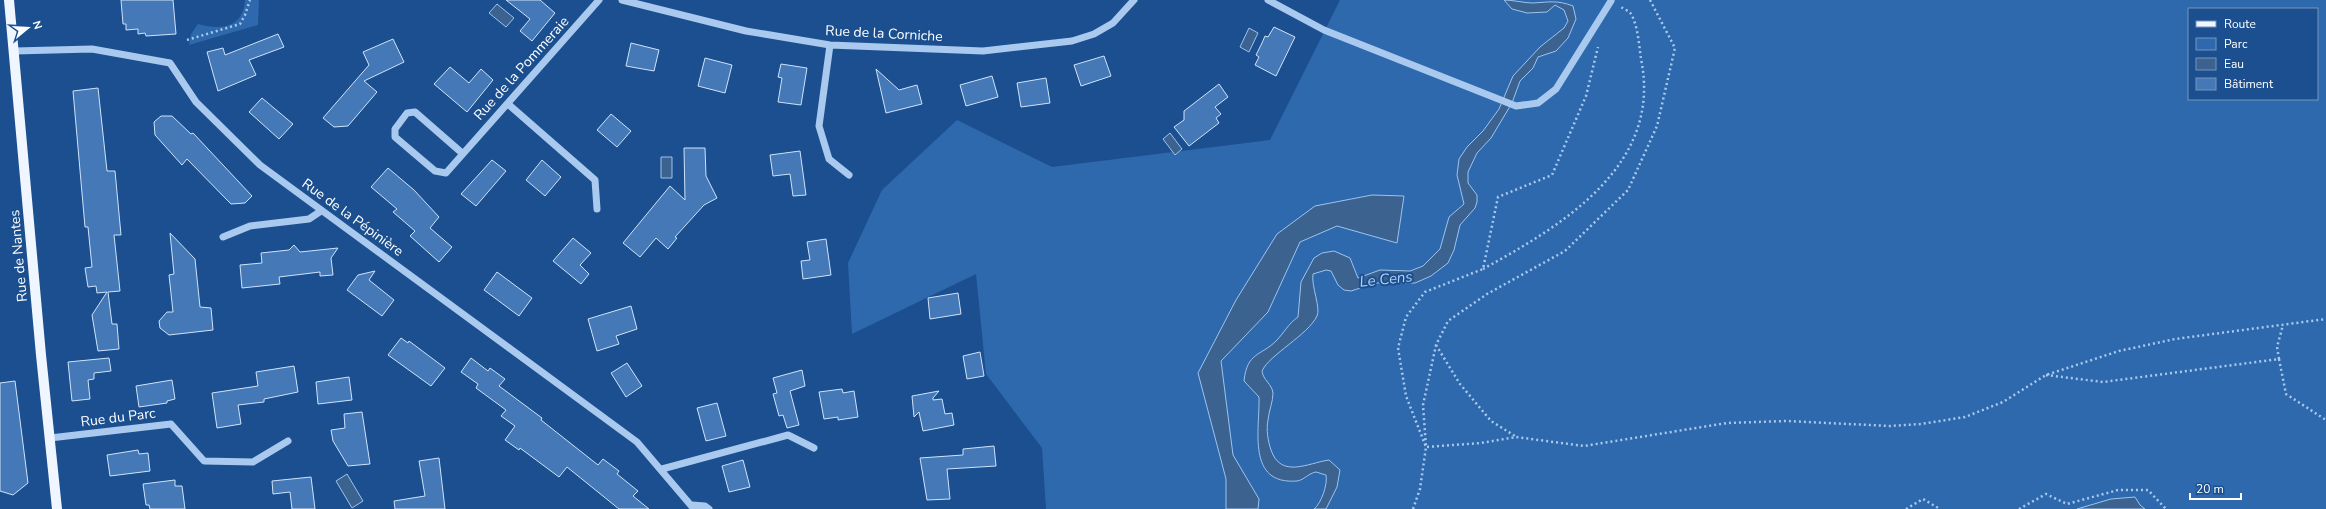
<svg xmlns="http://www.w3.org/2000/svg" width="2326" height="509" font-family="'Nunito Sans',sans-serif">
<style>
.green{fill:#2e69ad;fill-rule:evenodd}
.water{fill:#3c6290;stroke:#9cc4f0}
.building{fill:#4478b7;stroke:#cfe3fa}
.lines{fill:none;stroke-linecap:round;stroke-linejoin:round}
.path{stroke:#a9c9ee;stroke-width:2.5;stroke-dasharray:2 3;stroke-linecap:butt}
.minor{stroke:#a9c9ee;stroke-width:7}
.major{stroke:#f0f6ff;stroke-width:10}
.labels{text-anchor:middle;stroke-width:4;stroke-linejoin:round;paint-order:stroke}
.street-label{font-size:14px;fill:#fff;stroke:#1b4f8f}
.water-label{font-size:15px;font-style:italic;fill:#b5d3f5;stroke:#1b4f8f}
</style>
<rect width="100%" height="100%" fill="#1b4f8f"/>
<path class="green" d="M245 0H259L258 25 189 45 191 34 198 24C220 30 243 29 245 0Z
M1340 0H2326V509H1046L1042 448 986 374 976 274 852 334 848 263 882 190 957 120 1052 167 1270 140ZM2189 9H2317V99H2189Z"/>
<path class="water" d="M1504 0C1513 0 1524 3 1533 3 1550 2 1557 0 1573 6L1576 19 1568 38 1556 51 1538 57 1533 68 1520 81 1512 103 1491 138 1477 153 1468 172V183L1477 195V202L1475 208 1460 225 1454 250 1448 263 1431 276 1415 283H1376L1351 291 1344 290 1338 285 1331 271 1326 270 1313 274C1311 286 1321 308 1317 316 1308 335 1269 355 1262 371 1263 380 1272 384 1273 393 1273 402 1269 410 1268 420 1266 430 1268 441 1271 450 1281 479 1308 463 1329 460L1340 470 1337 487 1326 509H1314C1321 504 1328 484 1326 475L1316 472C1309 473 1304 480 1297 481 1246 485 1260 429 1259 397L1244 381C1247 352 1261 356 1276 341 1284 333 1288 324 1298 317L1301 282 1314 258 1322 253 1334 251 1350 258 1358 278 1380 270 1410 271 1423 266 1440 249 1449 217 1464 204 1457 175 1459 159 1467 147 1483 131 1499 109 1513 76 1540 47 1564 28 1568 21 1564 10 1555 5 1547 12 1527 13 1512 9Z
M497 4 514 18 506 27 489 13Z
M1249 28 1258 33 1249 52 1240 47Z
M1170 133 1182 149 1175 155 1163 139Z
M661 157H672V178H661Z
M1372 195 1404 196 1397 243 1337 226 1300 242 1268 312 1221 361 1233 455 1259 499 1258 509H1226V479L1198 373 1236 300 1277 234 1315 206Z
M347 474 363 501 352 508 336 481Z
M2135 497 2140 505 2145 509H2077L2111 499Z"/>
<path class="building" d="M121 0H173L176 34 146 36 145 33 138 34V29L126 30V24H123Z
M506 0H540L555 13 532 41 520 31 530 19Z
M1274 27 1295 37 1276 76 1255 65 1259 57 1256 55 1262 43 1265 36 1268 37Z
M278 34 284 47 249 60 256 75 218 91 207 52 223 48 225 55Z
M393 39 404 62 364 81 377 92 348 126 334 127 323 118 369 65 363 52Z
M631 43 659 50 654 71 626 66Z
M1104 56 1111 76 1081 86 1074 65Z
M705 58 732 65 725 93 698 86Z
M781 64 807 68 801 105 778 102 782 78 778 77Z
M450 67 469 83 481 69 493 80 467 112 434 84Z
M876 69 899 90 917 85 922 104 886 113Z
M992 76 998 97 966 106 960 85Z
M1046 78 1050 103 1021 107 1017 83Z
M1219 84 1228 97 1215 107 1221 114 1216 118 1219 123 1189 146 1174 127 1184 120V111Z
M98 88 107 171H115L121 235H114L120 291 108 292 112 324H117L119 349 98 351 92 315 107 292 97 293 96 286 88 287 85 268 92 267 88 227H85L73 91Z
M262 98 293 124 279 139 249 112Z
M611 114 631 131 617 147 597 130Z
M161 116H172L191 134 193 133 252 196 245 203 231 204 187 159 182 165 155 135 154 122Z
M684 148H705L706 176 717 198 704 205 675 237 677 238 668 249 656 238 640 257 623 243 670 186 685 200Z
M800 151 806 195 793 196 790 174 773 176 770 155Z
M492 160 506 171 476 206 461 194Z
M542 160 561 177 545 196 526 180Z
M388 168 414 190 439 217 430 228 452 247 439 262 410 236 415 231 393 212 397 209 371 187Z
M170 233 195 259 200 307 211 308 213 330 169 335 160 328 159 321 167 312H173L169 275 174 274Z
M573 238 591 253 580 265 589 274 581 284 553 261Z
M826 239 831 275 803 279 801 261 810 260 807 242Z
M294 245 300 252 338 248 331 258 333 275 320 276V272L279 277 280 284 242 288 240 265 262 263 261 253 289 250Z
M375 271 369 280 394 300 382 316 347 290 358 275Z
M497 272 532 298 519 316 484 290Z
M958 293 961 314 930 319 928 298Z
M631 306 637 329 616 336 619 344 597 351 588 319Z
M401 338 408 343 409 341 445 368 431 386 388 355Z
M980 352 984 376 967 379 963 356Z
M109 358 111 371 94 373V379L88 380 90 399 72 401 68 362Z
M471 358 488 371 490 368 505 379 499 386 542 418 541 420 598 465 603 459 619 471 617 474 638 491 633 496 649 509H619L567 467 559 477 520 448 519 450 505 440 515 426 501 416 506 410 476 388 478 384 461 372Z
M627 363 642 386 626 397 611 373Z
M294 366 298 392 264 399V402L238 405 241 424 217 428 212 393 258 386 256 372Z
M802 370 805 386 790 391 799 425 787 428 783 415 779 416 773 394 777 393 773 378Z
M349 377 352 400 318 404 316 382Z
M172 380 175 399 167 401V403L139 407 136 386Z
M15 381 28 483 13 495 0 491V383Z
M842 389 843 393 854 391 858 417 838 420V417L824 419 819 392Z
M939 391 933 398V400L942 399 945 414 952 413 954 425 923 431 919 412 914 417 912 396Z
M717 403 726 436 706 441 697 408Z
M362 412 370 464 348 466 333 441 331 430 345 428 344 414Z
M994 446 996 466 947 469 950 499 927 500 920 458 963 455V449Z
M138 450 139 454 148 453 150 471 110 476 107 455Z
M439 458 445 509H395L394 501 425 496 419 461Z
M743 460 750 487 729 492 722 466Z
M311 477 315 509H292L290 492 273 494 272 481Z
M175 480V486H182L185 509H150L149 505H146L143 484Z"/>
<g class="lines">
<path class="path" d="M1650 0 1675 48 1657 126 1628 190 1565 251 1487 294 1448 321 1436 345 1423 405 1426 447 1481 443 1516 437 1584 446 1727 423 1787 421 1889 426 1921 424 1965 417 2003 402 2046 375 2119 351 2175 339 2326 319
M187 40 240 24 245 15 250 0
M1483 269C1563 225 1663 165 1641 59 1639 45 1638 26 1631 14 1629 11 1624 9 1621 7
M1436 345 1460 384 1491 421 1515 436
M2279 359 2277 347 2283 325
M2046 375 2103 382 2279 359 2286 394 2326 420
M1413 509 1420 489 1426 447 1406 396 1398 348 1406 317 1425 292 1483 269 1498 197 1552 175 1586 96 1598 47
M1906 509 1923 499 1940 509
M2019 509 2046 494 2067 504 2118 490H2148L2166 509"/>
<path class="minor" d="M622 0 746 31 830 45 983 51 1072 41 1094 34 1113 23 1134 0
M1268 0 1324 30 1516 106 1538 103 1556 89 1611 1
M830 45 819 126 829 159 849 175
M15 51 92 49 170 63 196 102 260 165 637 442 694 509
M508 104 595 180 597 209
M462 153 415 112 407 113 395 129V137L435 171 446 173 599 0
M223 237 250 226 309 219 321 211
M50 438 171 424 204 461 253 462 288 441
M662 469 788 435 814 448
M692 505 705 506 709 509"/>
<path class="major" d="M9 0 41 355 57 509"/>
</g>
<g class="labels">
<g class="street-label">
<text transform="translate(884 33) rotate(3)" y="5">Rue de la Corniche</text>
<text transform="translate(521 68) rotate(-48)" y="5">Rue de la Pommeraie</text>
<text transform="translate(353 217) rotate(36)" y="5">Rue de la Pépinière</text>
<text transform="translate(18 256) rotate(-95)" y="5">Rue de Nantes</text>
<text transform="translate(118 417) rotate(-7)" y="5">Rue du Parc</text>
</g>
<g class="water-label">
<text transform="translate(1386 279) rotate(-6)" y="5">Le Cens</text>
</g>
</g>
<rect x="2188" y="8" width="130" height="92" fill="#1b4f8f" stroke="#7695bc"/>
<rect x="2196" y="21" width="20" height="6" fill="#f0f6ff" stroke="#7695bc"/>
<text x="2224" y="28" font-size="12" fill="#ffffff">Route</text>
<rect x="2196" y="38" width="20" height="12" fill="#2e69ad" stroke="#7695bc"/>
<text x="2224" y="48" font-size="12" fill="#ffffff">Parc</text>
<rect x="2196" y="58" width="20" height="12" fill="#3c6290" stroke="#7695bc"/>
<text x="2224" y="68" font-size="12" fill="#ffffff">Eau</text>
<rect x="2196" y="78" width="20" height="12" fill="#4478b7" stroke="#7695bc"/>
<text x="2224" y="88" font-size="12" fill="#ffffff">Bâtiment</text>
<g transform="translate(28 28) rotate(72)" stroke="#1b4f8f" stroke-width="3" paint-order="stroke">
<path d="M0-3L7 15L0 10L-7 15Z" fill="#ffffff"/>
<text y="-6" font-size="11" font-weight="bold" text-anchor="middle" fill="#ffffff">N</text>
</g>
<path d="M2190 493v6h51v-6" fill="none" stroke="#ffffff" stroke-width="2"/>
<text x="2196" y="493" font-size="12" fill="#ffffff" stroke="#1b4f8f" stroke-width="3" paint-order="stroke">20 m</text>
</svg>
